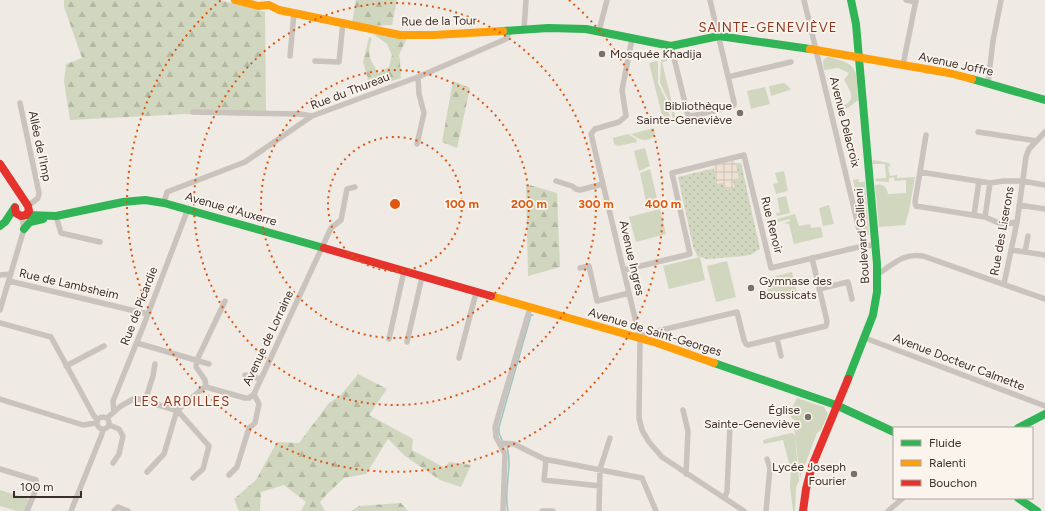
<svg xmlns="http://www.w3.org/2000/svg" width="1045" height="511" font-family="Figtree,sans-serif">
<style>
.grass{fill:#d1d6be}
.forest{fill:url(#forest-firs)}
.park{fill:url(#park-dots)}
.plaza{fill:url(#plaza-grid)}
.lines{fill:none;stroke-linecap:round;stroke-linejoin:round}
.stream{stroke:#9ec4c2;stroke-width:1.5}
.street{stroke:#c9c2bd;stroke-width:5.5}
.fast{stroke:#30b455;stroke-width:8}
.slow{stroke:#ff9f0a;stroke-width:8}
.jam{stroke:#e5322d;stroke-width:8}
.ring{fill:none;stroke:#df570e;stroke-width:2;stroke-dasharray:2 4}
.poi-dot{fill:#7a706b;stroke:#fbf4ec;stroke-width:1.5}
.labels{text-anchor:middle;stroke-width:3.5;stroke-linejoin:round;paint-order:stroke}
.street-label{font-size:12px;fill:#3b2f2a;stroke:#fbf4ec}
.poi-label{font-size:12px;fill:#3b2f2a;stroke:#fbf4ec;text-anchor:end}
.neighbourhood-label{font-size:13px;letter-spacing:1px;fill:#8f341e;stroke:#fbf4ec}
.centre{fill:#df570e;stroke:#fbf4ec;stroke-width:2}
.ring-label{font-size:12px;text-anchor:middle;font-weight:bold;fill:#df570e;stroke:#fbf4ec;stroke-width:3.5;stroke-linejoin:round;paint-order:stroke}
</style>
<defs>
<pattern id="forest-firs" width="22" height="20" patternUnits="userSpaceOnUse"><rect width="22" height="20" fill="#d1d6be"/><path d="M5 1l3.5 6h-7zM16 11l3.5 6h-7z" fill="#b4b8a3"/></pattern>
<pattern id="park-dots" width="8" height="8" patternUnits="userSpaceOnUse"><rect width="8" height="8" fill="#d1d6be"/><path d="M2 2h.1M6 6h.1" fill="none" stroke="#b4b8a3" stroke-width="1.8" stroke-linecap="round"/></pattern>
<pattern id="plaza-grid" width="8" height="8" patternUnits="userSpaceOnUse"><rect width="8" height="8" fill="#eee1d4"/><path d="M0 4h8M4 0v8" fill="none" stroke="#cdc1b6"/></pattern>
</defs>
<rect width="100%" height="100%" fill="#efeae4"/>
<path class="grass" d="M828 57C860 64 856 70 858 100L848 108 838 110 835 108C856 103 854 96 844 80L849 73 838 68 824 70 823 62 824 59Z
M667 58V61L662 62 677 124H675L673 121 670 104 660 83 661 60Z
M657 61 658 64V83L666 100 671 122V124L664 123 649 63Z
M784 83 790 88V90L771 96 769 86Z
M765 87 770 104 751 109 747 91Z
M654 128 655 134C648 144 639 140 631 134Z
M628 134 636 139 637 142 618 146 614 144 613 138Z
M645 148 650 166 639 171 634 151Z
M873 160 889 163 891 166 888 167 890 176 897 175V178L915 177 909 211 905 225 879 227 875 185C883 183 887 187 888 194L906 193V180L895 181 894 177 889 178V182L876 181 875 179 886 178 885 164H872Z
M650 169 659 207 648 210 640 173Z
M784 171 788 191 776 194 773 184 778 183 775 173Z
M858 179 859 182H865L869 235H866L863 228 853 180Z
M786 196 790 213 777 216 776 213 780 212 777 198Z
M829 205 834 224 823 226 819 208Z
M660 209 666 234 636 242 629 217Z
M795 214 799 226 810 224 811 228 821 227 823 237 794 244 789 224 784 223 790 221V219L778 222 777 219Z
M700 257 705 280 669 289 663 266Z
M727 261 736 297 716 302 707 266Z
M792 272 797 293 770 300 765 279Z
M797 398 824 407 828 414 821 430 817 433 800 478 794 426 798 424 790 416V412Z
M791 433H793L795 436 799 481 796 487 795 511H793L790 486 791 471 783 440 764 444 763 440Z
M0 490 29 499 25 511H17L0 506Z"/>
<path class="forest" d="M64 0H220L265 12 266 116 185 114 70 120 64 81 66 64 82 58 64 7Z
M356 0H397L392 25 367 26 352 23Z
M373 34 407 38 399 55 400 61 401 78 353 94 368 79 363 62 369 37 372 39C366 54 370 59 378 73L389 67 392 55 387 44Z
M453 81 470 88 457 148 442 142Z
M526 184 557 193 560 267 528 276Z
M358 374 387 389 369 415 413 439 412 450 445 468 449 462 471 465 461 487 440 480 405 456 388 439 366 474 344 478 327 494 320 502 325 511H301L306 502 284 485 261 492 260 511H239L234 499 256 480 277 442 299 443 329 403 341 395Z
M401 503 408 511H351L359 506Z"/>
<path class="park" d="M736 163H741L760 249 752 254 744 256 707 259 697 256 693 246 678 177Z"/>
<path class="plaza" d="M734 155 739 179 733 180 735 188 725 190 723 183 717 184 712 161Z"/>
<g class="lines">
<path class="stream" d="M502 440 499 433V427L531 315H533
M507 447C513 468 503 490 508 511"/>
<path class="street" d="M804 0 863 246
M906 0 916 2
M524 29 526 0
M599 31 607 0
M632 39 622 90 626 116 619 122 595 129 591 134 640 339 639 418 642 430 649 442 662 457 744 511
M671 46 688 115 692 116 731 107 734 105V102L710 0
M290 56 294 13
M315 61 339 62 343 22
M903 65 916 0
M728 77 791 62
M988 83 993 41 1001 0
M20 103 39 193 38 198 28 206
M193 112 300 114 312 116
M978 132 1037 141
M926 135 915 202 916 206 985 217 1001 224 1017 222
M417 144 424 113 419 94 418 77
M920 172 990 183 1004 181H1022L1045 185
M556 181 572 186 576 189 580 190 603 184
M164 203 167 192 245 162 312 116 418 77 506 39 511 30
M1019 205 1045 209
M974 215 979 181
M56 216 61 233 100 242
M985 217 990 183
M1012 250 1045 255
M1025 252 1028 236
M580 268 589 266 597 301 629 293
M624 270 690 254 672 173 744 155 771 268 863 246 875 245
M878 274C894 264 902 253 923 256L1045 299
M0 275 11 274
M9 281 148 314
M1004 284 1017 222 1026 157 1029 149 1045 132
M819 289 848 282 852 299
M0 310 24 229 22 216
M0 323 51 337 94 416 97 419
M777 338 781 356
M865 338 1045 406
M389 339 404 271
M640 339 645 334 737 312 744 340 746 344 748 345 826 326 827 321 812 258
M407 342 422 277
M137 343 209 364
M459 358 476 293
M66 366 104 346
M245 375 261 379
M206 387 205 380 196 367 197 360 225 301
M0 399 83 425 96 423
M145 401 153 376 155 364
M177 410 209 446 203 469 193 478
M683 410 688 431 686 474
M114 412 113 401 143 327 188 209
M97 423a6 6 0 1 1 12 0a6 6 0 1 1-12 0Z
M107 418 121 406 135 398 175 410 179 409 203 388 206 387 245 398H249L254 394 331 228 341 220 347 189 355 187
M109 425 119 429 123 436 119 454 113 463
M500 443 514 444 544 459 642 478 656 511
M546 460 544 480 600 486
M0 469 36 480 37 487 27 511
M147 472 164 454 177 410
M229 475 237 467 249 428 255 423 259 404 254 394
M724 498 727 492 730 426
M71 511 102 434 103 429
M114 511 118 507 128 511
M503 511 505 454 496 437 495 427 530 308
M542 511H553
M599 511 600 469 610 438
M766 511 770 468 767 459
M888 511 903 498"/>
<path class="fast" d="M503 31 548 28 586 29 671 46 719 36 810 49
M972 79 1045 100
M26 215 56 216 123 202 145 200 164 203 324 248
M0 226 5 222 15 207
M24 229 30 222 43 219
M714 363 836 405 894 432
M848 379 873 315 877 292V264L856 24 851 0
M1018 428 1045 414
M1018 498 1037 511"/>
<path class="slow" d="M235 0 258 6 269 5 279 10 400 35H434L503 31
M810 49 949 73 972 79
M491 296 657 343 714 363"/>
<path class="jam" d="M0 164 28 206 29 211 26 215 21 216 16 213 15 208
M324 248 491 296
M803 511 806 489 812 466 848 379"/>
</g>
<g class="ring">
<circle cx="395" cy="204" r="67"/>
<circle cx="395" cy="204" r="134"/>
<circle cx="395" cy="204" r="201"/>
<path d="M569 0A268 268 0 1 1 221 0"/>
</g>
<g class="poi-dot">
<circle cx="602" cy="54" r="4"/>
<circle cx="740" cy="113" r="4"/>
<circle cx="751" cy="288" r="4"/>
<circle cx="808" cy="417" r="4"/>
<circle cx="854" cy="474" r="4"/>
</g>
<g class="labels">
<g class="street-label">
<text transform="translate(439 21) rotate(-1)" y="4">Rue de la Tour</text>
<text transform="translate(956 64) rotate(12)" y="4">Avenue Joffre</text>
<text transform="translate(350 91) rotate(-21)" y="4">Rue du Thureau</text>
<text transform="translate(845 122) rotate(76)" y="4">Avenue Delacroix</text>
<text transform="translate(40 146) rotate(78)" y="4">Allée de l'Imp</text>
<text transform="translate(231 209) rotate(16)" y="4">Avenue d'Auxerre</text>
<text transform="translate(772 225) rotate(76)" y="4">Rue Renoir</text>
<text transform="translate(1002 231) rotate(-80)" y="4">Rue des Liserons</text>
<text transform="translate(862 236) rotate(-94)" y="4">Boulevard Gallieni</text>
<text transform="translate(632 258) rotate(77)" y="4">Avenue Ingres</text>
<text transform="translate(69 284) rotate(13)" y="4">Rue de Lambsheim</text>
<text transform="translate(139 306) rotate(-69)" y="4">Rue de Picardie</text>
<text transform="translate(655 332) rotate(17)" y="4">Avenue de Saint-Georges</text>
<text transform="translate(268 338) rotate(-65)" y="4">Avenue de Lorraine</text>
<text transform="translate(959 362) rotate(21)" y="4">Avenue Docteur Calmette</text>
</g>
<g class="poi-label">
<text x="610" y="58" text-anchor="start">Mosquée Khadija</text>
<text x="732" y="110">Bibliothèque<tspan x="732" dy="14">Sainte-Geneviève</tspan></text>
<text x="759" y="285" text-anchor="start">Gymnase des<tspan x="759" dy="14">Boussicats</tspan></text>
<text x="800" y="414">Église<tspan x="800" dy="14">Sainte-Geneviève</tspan></text>
<text x="846" y="471">Lycée Joseph<tspan x="846" dy="14">Fourier</tspan></text>
</g>
<g class="neighbourhood-label">
<text x="768" y="32">SAINTE-GENEVIÈVE</text>
<text x="182" y="406">LES ARDILLES</text>
</g>
</g>
<circle cx="395" cy="204" r="6" class="centre"/>
<g class="ring-label">
<text x="462" y="208">100 m</text>
<text x="529" y="208">200 m</text>
<text x="596" y="208">300 m</text>
<text x="663" y="208">400 m</text>
</g>
<rect x="893" y="427" width="140" height="72" fill="#fbf4ec" stroke="#aea59e"/>
<rect x="901" y="440" width="20" height="6" fill="#30b455" stroke="#aea59e"/>
<text x="929" y="447" font-size="12" fill="#3b2f2a">Fluide</text>
<rect x="901" y="460" width="20" height="6" fill="#ff9f0a" stroke="#aea59e"/>
<text x="929" y="467" font-size="12" fill="#3b2f2a">Ralenti</text>
<rect x="901" y="480" width="20" height="6" fill="#e5322d" stroke="#aea59e"/>
<text x="929" y="487" font-size="12" fill="#3b2f2a">Bouchon</text>
<path d="M14 491v6h67v-6" fill="none" stroke="#3b2f2a" stroke-width="2"/>
<text x="20" y="491" font-size="12" fill="#3b2f2a" stroke="#fbf4ec" stroke-width="3" paint-order="stroke">100 m</text>
</svg>
